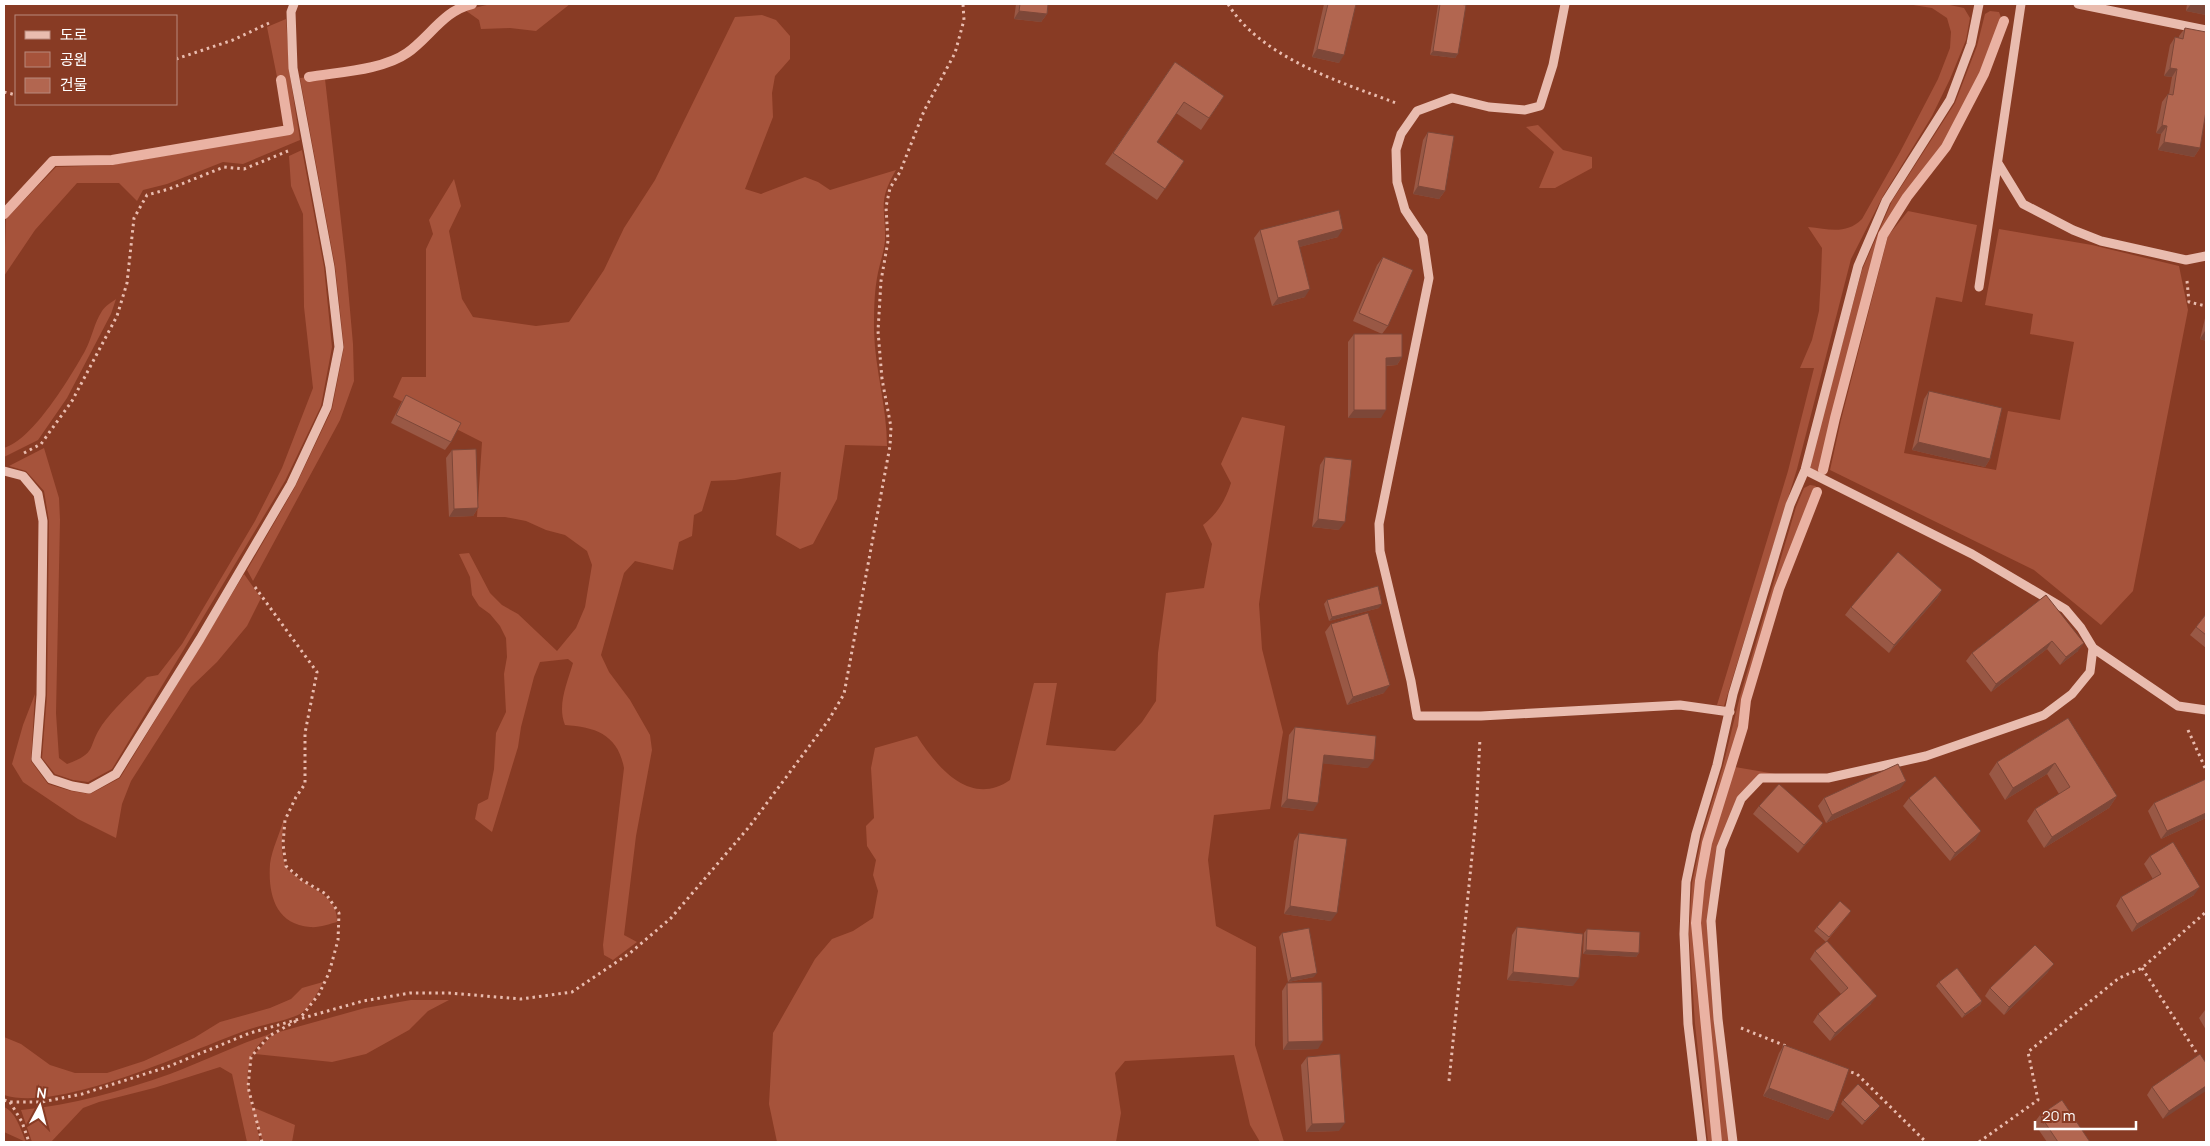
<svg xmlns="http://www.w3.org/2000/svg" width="2210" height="1146" font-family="Manrope,'Noto Sans KR',sans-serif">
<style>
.green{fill:#a6533b}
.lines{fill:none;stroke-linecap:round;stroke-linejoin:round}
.stream{stroke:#eab2a3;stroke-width:10}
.path{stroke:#e9bcaf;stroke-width:3;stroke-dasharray:2.5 4;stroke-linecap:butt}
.minor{stroke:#e9bcaf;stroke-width:9}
.wall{fill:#995845}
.shaded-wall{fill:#7d4738}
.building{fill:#b26650;stroke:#7d4738}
</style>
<rect width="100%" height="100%" fill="#883b24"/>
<path class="green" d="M491 4H570L536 31 510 28 481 29 479 20 465 10Z
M1907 4H1945L1964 8 1970 18 1966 40 1950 79 1932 116 1883 196 1851 259 1797 469 1724 706 1717 705 1788 471 1814 368H1800L1812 340 1819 311 1821 278 1822 248 1808 227C1829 229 1846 235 1862 219L1900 152 1938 79 1950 48 1951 32 1947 18 1932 8Z
M1990 11 1999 12 2002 20 1982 73 1944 146 1905 196 1881 235 1832 417 1820 473 1811 468 1810 464 1862 270 1892 201 1955 103 1977 46 1985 14Z
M762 15 776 20 790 36V59L775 76 772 93 773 117 745 189 761 194 805 177 818 182 830 190 896 170C877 202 886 208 885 240 884 253 879 265 877 278 874 295 874 314 874 331 875 370 887 407 887 446L845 445 837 499 813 544 800 549 776 535 781 472 735 480 711 481 702 511 694 515 692 536 679 542 673 570 635 561 624 573 601 655 609 672 630 700 650 735 652 750 636 836 624 935 637 942 613 960 604 955 603 945 624 768C618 735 596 727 565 725 557 705 567 684 573 663L568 659 540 662 534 677 521 727 518 747 492 832 475 819 478 804 488 799 494 769 496 733 506 712 504 674 507 657 506 638 500 626 490 614 479 606 472 595 470 577 459 554 469 553 490 593 502 605 518 614 557 651 576 628 585 607 592 565 587 551 565 535 546 530 526 521 505 517H477L482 442 393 397 402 377H426V249L433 234 429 220 454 179 461 206 449 231 462 299 473 317 536 326 569 322 604 270 624 228 655 180 735 17Z
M286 19 290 76 300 140 243 164 223 162 167 184 143 190 137 201 119 183H77L35 230 4 276 6 219 56 167 112 165 293 133 284 76 277 77 267 27Z
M309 77 310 81 325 79 346 265 353 344 354 381 340 420 253 581 247 570 295 487 332 409 344 347 335 266 300 78Z
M1538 125 1563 150 1592 157V168L1555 188H1539L1554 152 1526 127Z
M302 150 324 267 332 347 321 406 285 481 112 769 88 782 73 780 55 774 42 758 47 695 49 521 44 491 26 471 9 466 44 448 59 498 60 520 56 713 59 758 67 764C98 753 87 747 102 725 113 709 133 691 147 677L158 675 182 644 255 521 282 468 313 388 304 307 303 214 291 186 289 156Z
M1908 211 1977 225 1962 302 1936 297 1904 453 1996 470 2008 411 2060 420 2074 342 2030 334 2033 314 1985 305 1999 229 2092 245 2179 266 2188 310 2133 591 2101 625 2034 570 1830 470 1841 420 1888 236Z
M116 299 111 314 67 398 38 440 4 457V448C33 440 71 376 85 351 92 338 94 323 102 311 105 306 112 302 116 299Z
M1242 417 1285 426 1259 604 1262 649 1283 732 1270 809 1214 815 1208 860 1216 926 1256 947 1255 1045 1284 1142H1260L1250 1125 1234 1055 1125 1061 1115 1073 1121 1113 1116 1142H777L769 1104 773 1033 815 959 832 939 853 931 873 918 878 891 873 875 876 860 867 846 866 826 874 818 871 768 875 748 917 736C936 766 970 808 1010 780L1034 683H1057L1046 745 1115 751 1142 722 1156 701 1158 653 1166 593 1204 588 1212 544 1203 525C1218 513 1225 501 1231 483L1221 464Z
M1810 485 1816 486 1777 588 1743 700 1741 727 1705 843 1697 880 1693 924 1715 1142H1708L1695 1024 1689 934 1692 883 1702 835 1723 766 1740 696 1796 507 1804 488Z
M244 574 261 598 247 626 217 662 191 687 131 781 122 804 116 838 78 819 23 782 12 764 23 725 35 694 31 761 48 784 71 791 90 794 120 778Z
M1735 767 1781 775 1760 777 1740 799 1719 848 1709 921 1731 1142H1720L1699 924 1702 881 1709 846Z
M284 819C282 835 280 850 285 865 286 869 290 871 293 874 310 889 338 895 337 922 329 924 319 928 310 927 275 924 268 894 270 864 272 849 280 833 284 819Z
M323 982C318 992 309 1010 298 1015 282 1022 264 1024 247 1030 191 1050 60 1113 4 1095V1037L21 1044 50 1065 75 1073H107L144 1061 194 1038 220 1022 270 1008 291 999 302 988Z
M411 1000H449L428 1011 409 1030 366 1054 332 1062 255 1054 270 1037 279 1032 365 1008Z
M273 1033C245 1049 244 1078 252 1107L295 1125 292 1142H263L255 1118 260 1142H247L232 1074 220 1067 154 1088 99 1102 83 1108 51 1142H32L21 1110C72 1105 122 1091 170 1074 205 1061 238 1044 273 1033Z
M4 1107C16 1112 21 1130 26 1142L4 1132Z"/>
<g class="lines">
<path class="stream" d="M309 77C338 72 383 70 407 53 429 38 444 10 472 4
M4 214 53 161 112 160 289 130 281 80
M1823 470 1835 418 1883 235 1907 197 1946 147 1984 74 2004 21
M1717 1142 1696 923 1700 881 1707 843 1743 727 1746 700 1779 589 1817 492"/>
<path class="path" d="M1228 4C1260 57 1340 82 1396 103
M176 59 233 40 269 23
M4 92 16 95
M2187 281 2189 302 2206 306
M24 453 41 444 72 401 117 316 127 283 134 218 147 195 169 189 224 167 244 169 288 151
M255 587 317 672 305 733V784L296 797 285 820 283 844 286 866 302 880 326 894 339 913 338 940 329 973 319 994 301 1017
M2188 730 2206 770
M2142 968 2200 1058
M1741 1028 1786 1046
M1845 1070 1857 1074 1926 1142
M1449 1081 1476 817 1480 738
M4 1100 10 1102H42L82 1094 167 1067 250 1033 363 1001 410 993H449L521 999 572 992 630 953 671 918 749 827 828 721 844 694 890 446 891 427 882 379 878 331 881 281 888 241 886 207 890 188 900 172 924 111 955 53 964 20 963 4
M10 1102 22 1122 29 1142
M262 1142 248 1087 251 1057 269 1036 296 1021
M1979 1142 2038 1100 2028 1052 2119 978 2142 968 2206 912"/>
<path class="minor" d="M1565 4 1553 65 1540 106 1525 110 1489 107 1452 98 1417 111 1401 134 1396 150 1397 182 1405 210 1423 237 1429 278 1379 524 1380 551 1411 681 1417 716H1481L1680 705 1730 712
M2078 4 2206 30
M1998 163 2023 204 2073 230 2101 241 2186 260 2206 256
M1979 287 2021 4
M4 471 23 476 38 494 43 521 41 695 36 759 51 779 72 786 89 789 116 774 200 639 291 484 327 407 339 347 330 267 293 68 291 12 294 4
M2093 648 2178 706 2206 710
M1702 1142 1688 1024 1684 934 1686 882 1696 834 1717 765 1733 694 1790 505 1805 470 1858 266 1886 201 1950 100 1971 44 1979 4
M1733 1142 1718 1019 1711 921 1721 848 1741 799 1761 778H1828L1926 756 2044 715 2072 694 2090 672 2093 648 2081 628 2065 609 1972 554 1805 470"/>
</g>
<path class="wall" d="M1016 4H1048L1047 14 1041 22 1014 19Z
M1324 4H1356L1339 63 1312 57Z
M1439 4H1459L1458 54 1455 58 1430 55 1438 5Z
M2187 4H2206V15L2186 11Z
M2185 28 2205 117 2200 148 2194 157 2158 150 2161 134 2156 133 2162 102 2168 94H2169L2172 77 2164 76 2170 45 2175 37 2179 38V36Z
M1175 62 1224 96 1201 130 1176 113 1157 142 1184 161 1157 200 1105 164Z
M1428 132 1445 191 1439 199 1413 194 1423 140Z
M1260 230 1338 237 1299 247 1305 297 1272 306 1254 238Z
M1383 257 1388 326 1382 334 1353 321 1377 265Z
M2206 314V341L2200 339Z
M1354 334 1402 357 1397 365 1386 366 1381 418H1348V342Z
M1929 391 1990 459 1985 467 1912 450 1924 399Z
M406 395 451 442 445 450 391 423 401 403Z
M452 450 478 508 473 516 449 517 446 458Z
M1325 457 1339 530 1312 527 1320 465Z
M1942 590 1937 598 1889 653 1845 615 1851 607Z
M2046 595 2078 651 2060 665 2047 649 1991 692 1966 661 1972 653Z
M1327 600 1379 608 1329 621 1324 604Z
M2206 614V648L2190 635Z
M1331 624 1384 693 1347 705 1325 632Z
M2068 718 2117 796 2109 808 2044 848 2027 821 2035 809 2059 794 2047 774 2005 800 1989 774 1997 762Z
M1295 727 1368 768 1323 763 1313 811 1281 807 1289 735Z
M2206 780V818L2161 839 2148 811 2154 803Z
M1900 789 1826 823 1818 806 1824 798Z
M1909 798 1976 839 1950 861 1903 806Z
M1759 806 1823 823 1818 831 1798 853 1753 814Z
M1299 833 1331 921 1284 914 1294 841Z
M2150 856 2194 895 2132 932 2116 906 2121 897 2153 879 2144 864Z
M1851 911 1826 942 1814 931 1817 927Z
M1517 927 1573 986 1507 980 1512 935Z
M1587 929 1639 953 1636 957 1583 954 1584 933Z
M1282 933 1314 977 1288 982 1279 937Z
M1815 951 1871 1004 1830 1041 1813 1022 1818 1014 1841 994 1810 959Z
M2048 972 2004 1015 1985 996 1990 988Z
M1939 982 1982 1001 1980 1005 1962 1018 1936 986Z
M1287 983 1318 1049 1283 1050 1282 991Z
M2206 1009V1030L2199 1018 2205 1010Z
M1784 1045 1834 1112 1828 1120 1763 1096 1779 1053Z
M1307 1057 1339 1131 1306 1132 1301 1065Z
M2206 1063 2163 1119 2147 1095 2152 1087Z
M1843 1100 1877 1110 1862 1125 1841 1104Z
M2040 1115 2090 1142H2047L2034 1123Z"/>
<path class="shaded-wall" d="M2191 4 2206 6V15L2186 11Z
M1019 11 1047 14 1041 22 1014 19Z
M1317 49 1344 55 1339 63 1312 57Z
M1433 51 1458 54 1455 58 1430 55Z
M2170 68 2177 69 2172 77 2164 76Z
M2162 125 2167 126 2161 134 2156 133Z
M2164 142 2200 148 2194 157 2158 150Z
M1418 186 1445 191 1439 199 1413 194Z
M1343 229 1338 237 1292 249 1298 241Z
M1310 289 1305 297 1272 306 1278 298Z
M2205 331H2206V341L2200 339Z
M1402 357 1397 365 1381 366 1386 358Z
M1354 410H1386L1381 418H1348Z
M1918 442 1990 459 1985 467 1912 450Z
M478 508 473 516 449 517 454 509Z
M1318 519 1345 522 1339 530 1312 527Z
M1942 590 1937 598 1889 653 1894 645Z
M1382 604 1379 608 1329 621 1332 617Z
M2052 641 2047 649 1991 692 1996 684Z
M2084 643 2078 651 2060 665 2066 657Z
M1390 685 1384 693 1347 705 1353 697Z
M1324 755 1374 760 1368 768 1318 763Z
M2055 763 2047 774 2005 800 2013 788Z
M1906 781 1900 789 1826 823 1832 815Z
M2117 796 2109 808 2044 848 2052 837Z
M1287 799 1318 803 1313 811 1281 807Z
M2206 813V818L2161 839 2167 831Z
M1823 823 1818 831 1798 853 1804 845Z
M1981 831 1976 839 1950 861 1955 853Z
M2200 887 2194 895 2132 932 2137 924Z
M1290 906 1337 913 1331 921 1284 914Z
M1586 950 1639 953 1636 957 1583 954Z
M2054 964 2048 972 2004 1015 2009 1007Z
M1513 972 1579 978 1573 986 1507 980Z
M1317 973 1314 977 1288 982 1291 978Z
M1877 996 1871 1004 1830 1041 1835 1033Z
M1982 1001 1980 1005 1962 1018 1965 1014Z
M1323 1041 1318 1049 1283 1050 1288 1042Z
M2206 1086V1091L2163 1119 2169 1111Z
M1769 1088 1834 1112 1828 1120 1763 1096Z
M1880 1106 1877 1110 1862 1125 1865 1121Z
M1345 1123 1339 1131 1306 1132 1312 1124Z"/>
<path class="building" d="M1020 4H1048L1047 14 1019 11Z
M1328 4H1356L1344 55 1317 49Z
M1440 4H1459L1466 5 1458 54 1433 51Z
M2195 4H2206V6Z
M2185 28 2206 32V111L2200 148 2164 142 2167 126 2162 125 2168 94 2173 95 2177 69 2170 68 2175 37 2183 39Z
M1175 62 1224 96 1209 118 1184 102 1157 142 1184 161 1165 189 1113 153Z
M1428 132 1454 136 1445 191 1418 186Z
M1339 210 1343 229 1298 241 1310 289 1278 298 1260 230Z
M1383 257 1413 270 1388 326 1359 313Z
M1354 334H1402V357L1386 358V410H1354Z
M1929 391 2002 408 1990 459 1918 442Z
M406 395 461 423 451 442 396 415Z
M476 449 478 508 454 509 452 450Z
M1325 457 1352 460 1345 522 1318 519Z
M1898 552 1942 590 1894 645 1851 607Z
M1378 586 1382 604 1332 617 1327 600Z
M2046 595 2084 643 2066 657 2052 641 1996 684 1972 653Z
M1368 613 1390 685 1353 697 1331 624Z
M2206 614V635L2196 627Z
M2068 718 2117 796 2052 837 2035 809 2070 787 2055 763 2013 788 1997 762Z
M1295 727 1376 736 1374 760 1324 755 1318 803 1287 799Z
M1898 764 1906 781 1832 815 1824 798Z
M1935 776 1981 831 1955 853 1909 798Z
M2206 779V813L2167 831 2154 803Z
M1779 784 1823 823 1804 845 1759 806Z
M1299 833 1347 839 1337 913 1290 906Z
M2173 842 2200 887 2137 924 2121 897 2161 874 2150 856Z
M1840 901 1851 911 1829 937 1817 927Z
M1517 927 1583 934 1579 978 1513 972Z
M1309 928 1317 973 1291 978 1282 933Z
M1587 929 1640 932 1639 953 1586 950Z
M1827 941 1877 996 1835 1033 1818 1014 1848 988 1815 951Z
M2035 945 2054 964 2009 1007 1990 988Z
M1957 968 1982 1001 1965 1014 1939 982Z
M1322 982 1323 1041 1288 1042 1287 983Z
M1784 1045 1849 1069 1834 1112 1769 1088Z
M1340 1054 1345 1123 1312 1124 1307 1057Z
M2200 1054 2206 1063V1086L2169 1111 2152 1087Z
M1858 1084 1880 1106 1865 1121 1843 1100Z
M2062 1100 2090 1142H2058L2040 1115Z"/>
<rect width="2210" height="1146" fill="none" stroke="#ffffff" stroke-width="10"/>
<rect x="15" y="15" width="162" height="90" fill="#883b24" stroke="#b8897c"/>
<rect x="25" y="31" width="25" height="8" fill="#e9bcaf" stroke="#b8897c"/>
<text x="60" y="40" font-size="15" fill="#ffffff">도로</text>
<rect x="25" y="52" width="25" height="15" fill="#a6533b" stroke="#b8897c"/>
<text x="60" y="65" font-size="15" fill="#ffffff">공원</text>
<rect x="25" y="78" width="25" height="15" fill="#b26650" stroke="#b8897c"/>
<text x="60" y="90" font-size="15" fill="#ffffff">건물</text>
<g transform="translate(40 1106) rotate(7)" stroke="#883b24" stroke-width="4" paint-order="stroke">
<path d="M0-4L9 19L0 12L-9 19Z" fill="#ffffff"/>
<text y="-8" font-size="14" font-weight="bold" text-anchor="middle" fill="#ffffff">N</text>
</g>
<path d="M2035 1121v8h101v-8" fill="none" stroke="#ffffff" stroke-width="2.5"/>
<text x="2042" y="1121" font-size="15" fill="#ffffff" stroke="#883b24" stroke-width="4" paint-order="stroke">20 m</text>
</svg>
